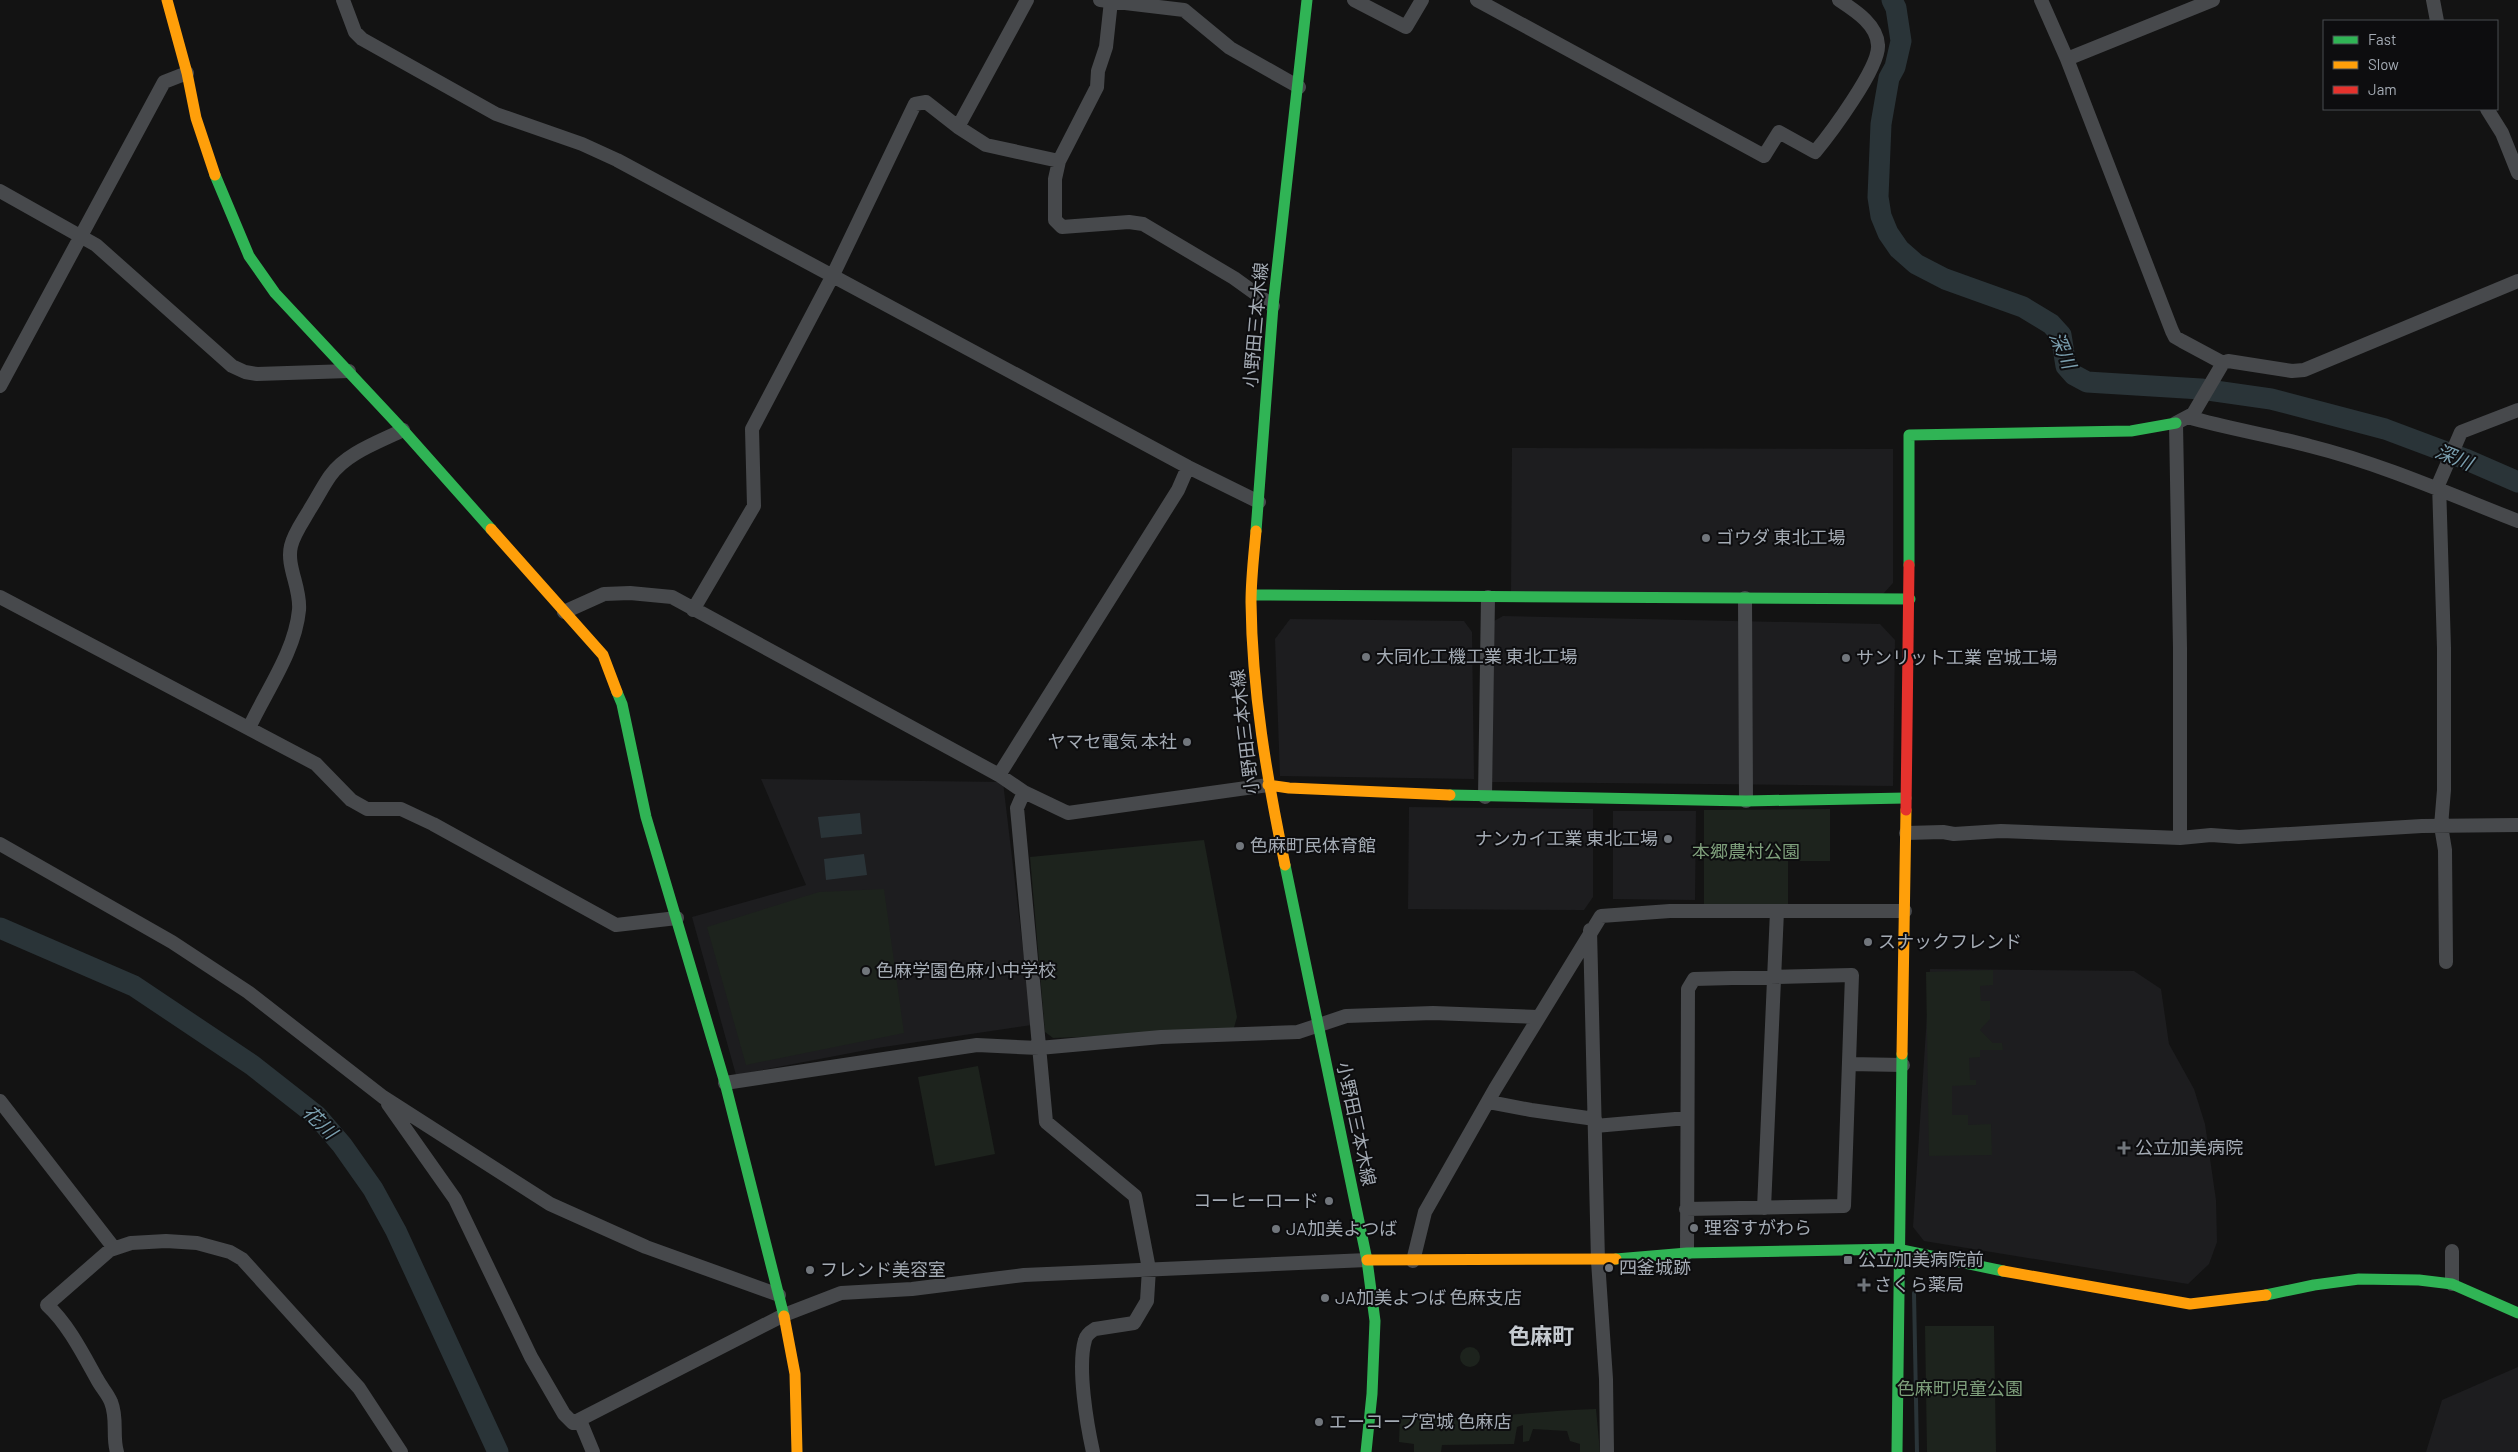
<svg xmlns="http://www.w3.org/2000/svg" width="2518" height="1452" font-family="Barlow,'Noto Sans JP',sans-serif">
<style>
.built{fill:#1d1d1f}
.green{fill:#1d231d}
.water{fill:#2a3438}
.lines{fill:none;stroke-linecap:round;stroke-linejoin:round}
.stream{stroke:#2a3438;stroke-width:4}
.river{stroke:#2a3438;stroke-width:21}
.street{stroke:#47494c;stroke-width:14}
.fast{stroke:#30b455;stroke-width:11}
.slow{stroke:#ff9f0a;stroke-width:11}
.jam{stroke:#e5322d;stroke-width:11}
.poi-dot{fill:#71767c;stroke:#0d0d0f;stroke-width:2}
.labels{text-anchor:middle;stroke-width:4;stroke-linejoin:round;paint-order:stroke}
.street-label{font-size:18px;fill:#a4abb4;stroke:#0d0d0f}
.poi-label{font-size:18px;fill:#a4abb4;stroke:#0d0d0f;text-anchor:start}
.park-label{font-size:18px;fill:#7e9f7b;stroke:#0d0d0f}
.water-label{font-size:19px;font-style:italic;fill:#7b9faf;stroke:#0d0d0f}
.district-label{font-size:22px;font-weight:bold;fill:#c5cad0;stroke:#0d0d0f}
</style>
<rect width="100%" height="100%" fill="#131313"/>
<path class="built" d="M1512 448 1893 449V583L1883 594 1511 593Z
M1503 616 1880 624 1895 640 1893 786 1492 782 1494 621Z
M1290 619 1464 621 1472 632 1474 779 1280 776 1275 639Z
M761 779 1003 782 1032 1025 877 1048 736 1075 692 917 806 885Z
M1409 807 1593 809V897L1584 910 1408 909Z
M1613 811H1696L1695 900 1613 899Z
M1930 969 2134 971 2161 989 2169 1044 2194 1089 2205 1124 2216 1200 2217 1242 2209 1264 2188 1284 1924 1241 1913 1227Z
M2518 1367V1452H2426L2442 1400Z"/>
<path class="green" d="M1830 809V861H1788V904L1704 905V810Z
M1204 840 1237 1017 1233 1031 1053 1038 1045 1032 1030 857Z
M884 889 904 1033 746 1065 707 927 819 892Z
M1993 970V985L1980 986 1981 1001H1990V1019L1980 1030 1993 1043H2002L2003 1050H1980V1057L1969 1058 1970 1080H1976V1085L1952 1086V1115H1968V1125L1991 1124 1992 1155 1929 1156 1926 972Z
M978 1066 995 1154 935 1166 918 1077Z
M1925 1326H1994L1996 1452H1927Z
M1460 1357a10 10 0 1 1 20 0a10 10 0 1 1-20 0Z
M1596 1409 1600 1452H1580V1444L1570 1441 1567 1431 1533 1429 1529 1441 1523 1442V1425L1517 1427 1514 1444 1442 1445 1441 1452H1414V1444L1399 1442 1400 1417C1466 1422 1530 1411 1596 1409Z"/>
<path class="water" d="M860 813 862 834 821 838 818 817Z
M864 854 867 875 826 880 824 859Z"/>
<g class="lines">
<path class="stream" d="M1914 1293 1917 1452"/>
<path class="river" d="M1892 0 1896 8 1901 41 1895 67 1889 78 1881 124 1878 197 1881 216 1888 233 1899 249 1916 264 1945 279 2023 307 2051 324 2061 335 2066 366 2074 375 2087 382 2201 389 2271 399 2385 429 2465 459 2518 482
M0 928 134 986 252 1065 317 1116 342 1145 373 1189 396 1231 498 1452"/>
<path class="street" d="M343 0 355 32 362 39 496 114 582 144 617 160 1188 467 1259 502
M1100 0 1184 10 1230 48 1299 87
M1354 0 1406 27 1422 0
M1477 0 1764 156 1779 132 1815 152C1830 134 1880 67 1878 45 1877 24 1854 10 1839 0
M2041 0 2067 59 2172 331 2175 337 2182 341 2223 363
M2433 0 2437 21
M1111 1 1106 47 1098 71 1097 87 1059 161 1055 179V220L1062 227 1129 222 1143 224 1234 278 1273 306
M2067 59 2213 0
M2487 109 2502 133 2518 173
M958 127 1027 0
M0 191 96 245 232 366 245 372 257 374 349 371
M0 386 164 82 187 73
M2188 417C2229 429 2270 435 2310 446 2382 464 2449 494 2518 521
M0 597 316 764 351 800 367 809H401L433 824 616 925 677 918
M1745 598 1746 801
M693 610 754 506 752 429 832 277 915 104 926 102 958 127 986 145 1059 161
M564 612 604 594 630 593 672 597 999 775 1024 792 1068 813 1268 785
M249 728C266 691 295 652 299 610 301 588 286 566 291 546 294 533 304 520 310 509 317 498 323 486 330 476 346 453 379 442 403 430
M999 775 1178 490 1188 467
M1024 792 1017 808 1046 1122 1135 1196 1149 1269 1147 1301 1134 1323 1095 1329C1090 1332 1086 1335 1085 1340 1077 1367 1087 1425 1093 1452
M1485 797 1488 597
M1906 833 1943 832 1954 834 2001 831 2180 838 2211 835 2239 837 2422 826 2518 825
M2180 838V648L2176 423 2193 414 2223 363 2228 361 2292 371 2304 370 2518 281
M0 844 172 942 248 992 383 1097 550 1204 646 1247 779 1295
M1590 930 1598 1261 1606 1379 1607 1452
M2446 962 2445 850 2441 826 2444 790V648L2439 483 2461 432 2518 410
M1849 1064 1903 1065
M725 1083 977 1045 1039 1048 1161 1037 1298 1032 1346 1016 1433 1013 1538 1017
M0 1101 114 1248
M1489 1102 1531 1110 1595 1119
M388 1104 455 1199 531 1357 564 1414 573 1423H581L593 1452
M1595 1126 1687 1118
M1764 1208 1777 911
M1686 1209 1844 1206 1852 975 1694 979 1688 989 1687 1253
M2452 1251V1284
M1413 1261 1425 1212 1495 1089 1601 916 1670 911H1905
M573 1423 784 1315 841 1293 912 1289 1024 1275 1367 1260
M117 1452C112 1436 118 1419 111 1402 108 1394 101 1387 97 1379 83 1354 68 1324 47 1305L110 1250 131 1243 166 1241 197 1243 230 1252 242 1259 359 1388 401 1452"/>
<path class="fast" d="M215 175 249 256 275 293 403 430 491 529
M1256 531 1273 306 1307 0
M1909 565V435L2131 431 2176 423
M1252 595 1910 599
M617 692 622 704 646 817 725 1083 784 1316
M1450 795 1746 801 1906 798
M1285 865 1367 1260 1375 1321 1372 1394 1366 1452
M1616 1259 1687 1253 1897 1249 2003 1271
M2266 1295 2314 1285 2359 1279 2419 1280 2452 1284 2518 1313
M1897 1452 1902 1054"/>
<path class="slow" d="M167 0 187 73 196 118 215 175
M491 529 603 655 617 692
M1256 531C1254 554 1251 579 1251 602 1252 692 1267 778 1285 865
M1268 785 1289 788 1450 795
M1902 1054 1906 810
M1367 1260 1616 1259
M2003 1271 2190 1304 2266 1295
M784 1316 795 1374 797 1452"/>
<path class="jam" d="M1906 810 1909 565"/>
</g>
<g class="poi-dot">
<circle cx="1706" cy="538" r="5"/>
<circle cx="1366" cy="657" r="5"/>
<circle cx="1846" cy="658" r="5"/>
<circle cx="1187" cy="742" r="5"/>
<circle cx="1668" cy="839" r="5"/>
<circle cx="1240" cy="846" r="5"/>
<circle cx="1868" cy="942" r="5"/>
<circle cx="866" cy="971" r="5"/>
<path d="M2121.5 1140.5h5v5h5v5h-5v5h-5v-5h-5v-5h5z"/>
<circle cx="1329" cy="1201" r="5"/>
<circle cx="1694" cy="1228" r="5"/>
<circle cx="1276" cy="1229" r="5"/>
<rect x="1843" y="1255" width="10" height="10" rx="2.5"/>
<circle cx="1609" cy="1268" r="5"/>
<circle cx="810" cy="1270" r="5"/>
<path d="M1861.5 1277.5h5v5h5v5h-5v5h-5v-5h-5v-5h5z"/>
<circle cx="1325" cy="1298" r="5"/>
<circle cx="1319" cy="1422" r="5"/>
</g>
<g class="labels">
<g class="street-label">
<text transform="translate(1256 325) rotate(-85)" y="6">小野田三本木線</text>
<text transform="translate(1245 732) rotate(-97)" y="6">小野田三本木線</text>
<text transform="translate(1356 1124) rotate(78)" y="6">小野田三本木線</text>
</g>
<g class="poi-label">
<text x="1716" y="544">ゴウダ 東北工場</text>
<text x="1376" y="663">大同化工機工業 東北工場</text>
<text x="1856" y="664">サンリット工業 宮城工場</text>
<text x="1177" y="748" text-anchor="end">ヤマセ電気 本社</text>
<text x="1658" y="845" text-anchor="end">ナンカイ工業 東北工場</text>
<text x="1250" y="852">色麻町民体育館</text>
<text x="1878" y="948">スナックフレンド</text>
<text x="876" y="977">色麻学園色麻小中学校</text>
<text x="2135" y="1154">公立加美病院</text>
<text x="1319" y="1207" text-anchor="end">コーヒーロード</text>
<text x="1704" y="1234">理容すがわら</text>
<text x="1286" y="1235">JA加美よつば</text>
<text x="1858" y="1266">公立加美病院前</text>
<text x="1619" y="1274">四釜城跡</text>
<text x="820" y="1276">フレンド美容室</text>
<text x="1874" y="1291">さくら薬局</text>
<text x="1335" y="1304">JA加美よつば 色麻支店</text>
<text x="1329" y="1428">エーコープ宮城 色麻店</text>
</g>
<g class="park-label">
<text x="1746" y="858">本郷農村公園</text>
<text x="1960" y="1395">色麻町児童公園</text>
</g>
<g class="water-label">
<text transform="translate(2063 350) rotate(67)" y="7">深川</text>
<text transform="translate(2454 457) rotate(22)" y="7">深川</text>
<text transform="translate(320 1122) rotate(44)" y="7">花川</text>
</g>
<g class="district-label">
<text x="1541" y="1344">色麻町</text>
</g>
</g>
<rect x="2323" y="20" width="175" height="90" fill="#0d0d0f" stroke="#494c51"/>
<rect x="2333" y="36" width="25" height="8" fill="#30b455" stroke="#494c51"/>
<text x="2368" y="45" font-size="15" fill="#a4abb4">Fast</text>
<rect x="2333" y="61" width="25" height="8" fill="#ff9f0a" stroke="#494c51"/>
<text x="2368" y="70" font-size="15" fill="#a4abb4">Slow</text>
<rect x="2333" y="86" width="25" height="8" fill="#e5322d" stroke="#494c51"/>
<text x="2368" y="95" font-size="15" fill="#a4abb4">Jam</text>
</svg>
